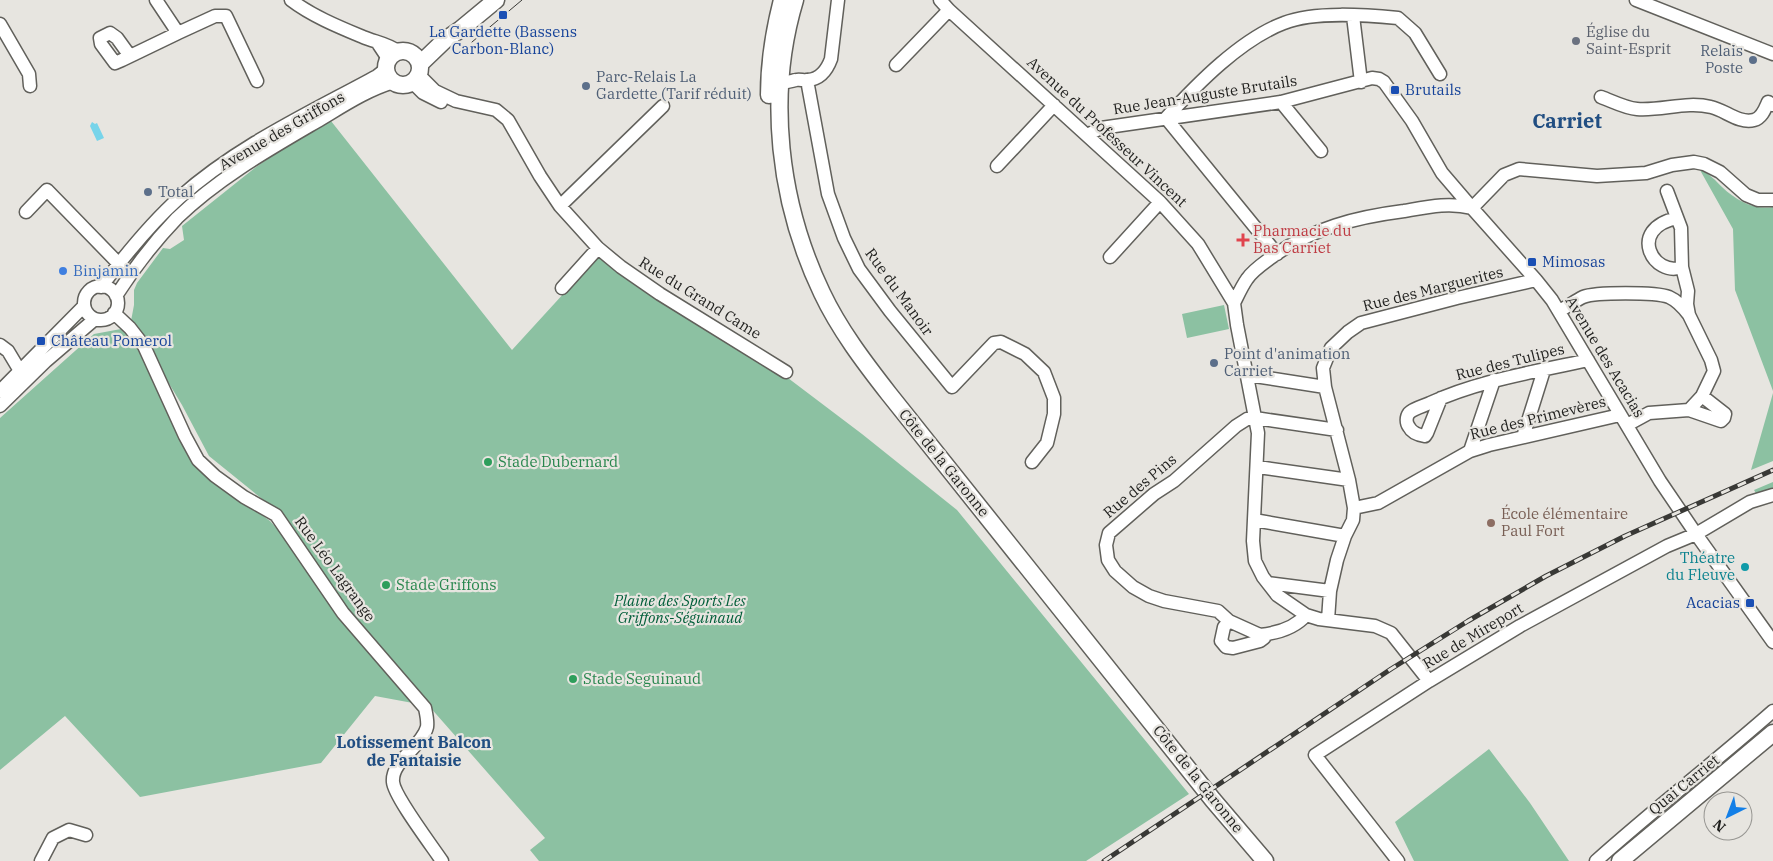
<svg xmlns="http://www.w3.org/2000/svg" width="1773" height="861" font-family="'IBM Plex Serif',serif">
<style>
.green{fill:#8cc1a2}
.water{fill:#77d4ea}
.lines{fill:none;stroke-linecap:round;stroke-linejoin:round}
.minor-casing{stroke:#61605b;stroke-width:15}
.major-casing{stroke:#61605b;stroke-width:19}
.minor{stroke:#fff;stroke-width:12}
.major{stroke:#fff;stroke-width:16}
.tram{stroke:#393936;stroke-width:1}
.rail-casing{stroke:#393936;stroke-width:5}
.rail{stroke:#e7e5e0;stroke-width:3;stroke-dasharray:9;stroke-linecap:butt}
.transit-dot{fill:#1a4fb4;stroke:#e7e5e0;stroke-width:2}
.worship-dot{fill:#6b7280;stroke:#e7e5e0;stroke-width:2}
.service-dot{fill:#5c6f8a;stroke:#e7e5e0;stroke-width:2}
.health-dot{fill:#e0444e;stroke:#e7e5e0;stroke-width:2}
.shop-dot{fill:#3f7fe0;stroke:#e7e5e0;stroke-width:2}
.leisure-dot{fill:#2e9e5b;stroke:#e7e5e0;stroke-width:2}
.education-dot{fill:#8d6e63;stroke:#e7e5e0;stroke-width:2}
.culture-dot{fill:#0f9aa8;stroke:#e7e5e0;stroke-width:2}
.labels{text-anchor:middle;stroke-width:4.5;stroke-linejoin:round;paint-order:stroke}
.transit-label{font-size:15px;fill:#164399;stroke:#e7e5e0;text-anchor:start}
.worship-label{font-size:15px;fill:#5b616d;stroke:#e7e5e0;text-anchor:start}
.service-label{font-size:15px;fill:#4e5e75;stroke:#e7e5e0;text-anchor:start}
.street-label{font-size:15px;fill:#1f1f1d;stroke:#e7e5e0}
.health-label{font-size:15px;fill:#be3a42;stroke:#e7e5e0;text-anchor:start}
.shop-label{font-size:15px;fill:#366cbe;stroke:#e7e5e0;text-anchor:start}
.leisure-label{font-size:15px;fill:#27864d;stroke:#e7e5e0;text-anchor:start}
.education-label{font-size:15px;fill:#785e54;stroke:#e7e5e0;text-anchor:start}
.culture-label{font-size:15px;fill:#0d838f;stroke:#e7e5e0;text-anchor:end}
.park-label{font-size:15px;font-style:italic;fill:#005e39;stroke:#e7e5e0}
.neighbourhood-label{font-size:16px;font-weight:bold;fill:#214e82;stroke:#e7e5e0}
.district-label{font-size:20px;font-weight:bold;fill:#214e82;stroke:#e7e5e0}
</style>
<rect width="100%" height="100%" fill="#e7e5e0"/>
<path class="green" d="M331 121 512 350 597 257 784 375 862 434 957 510 1189 794 1086 861H539L530 850 545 838 429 706 375 696 321 763 140 797 65 716 0 770V418L94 334 121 329 139 349 198 468 270 521 343 603 291 525 272 507 209 456 182 405 156 362 145 336 131 321 134 305V290L137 283 163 248 170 249 184 240 182 226 256 167 299 138Z
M1700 170C1710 174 1715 180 1722 187 1737 201 1753 210 1773 207V391L1735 290 1733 229Z
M1224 305 1229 329 1187 338 1182 314Z
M1773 393V461L1751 470Z
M1773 482V489L1757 495 1754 490Z
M1489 749 1530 803 1569 861H1414L1395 822Z"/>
<path class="water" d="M92 122 95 124 97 123 104 138 97 141 90 126Z"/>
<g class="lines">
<g class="minor-casing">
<path id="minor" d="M156 0 178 33 215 16H226L257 81
M291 0C312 16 339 27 363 37 375 42 389 44 399 52
M940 0 949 10 1160 202 1198 244 1234 303 1237 325 1258 433 1253 541 1255 561 1263 577 1277 595 1306 615 1319 619 1375 626 1391 633 1429 681
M1636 0 1773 54
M1353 16 1361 82
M0 24 29 74 30 86
M377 42 389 60
M130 56 117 38 110 33 100 38 101 44 115 63 122 60 178 33
M896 65 949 10
M419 75 435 91 456 101 496 110 508 120 540 176 560 206 598 248 621 267 660 294 786 372
M776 77 780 82C786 83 791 81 796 80 800 79 804 81 808 80 820 79 827 70 831 59L838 0
M807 80 828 194 844 238 859 269 890 311 952 387 994 343 1001 342 1025 354 1044 372 1054 398V414L1047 443 1032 462
M413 83 423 93 441 102
M1601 97C1612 101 1625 108 1637 109 1662 111 1686 101 1711 107 1725 110 1739 124 1754 120 1762 118 1765 109 1768 102L1773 105
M1281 102 1321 151
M1087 135 1101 128 1281 102 1372 78 1379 79 1384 82 1412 121 1442 173 1472 208 1536 280 1552 300 1660 481 1696 534 1773 642
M997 166 1054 105
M560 206 663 106
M1472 208 1504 175 1519 169 1597 176 1646 173 1672 165 1694 162 1704 164 1720 172 1746 195 1758 200H1773
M26 212 47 190 119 264
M1677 218C1626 229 1654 278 1682 267
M1277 254 1166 118C1197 84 1241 39 1284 23 1314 11 1366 15 1398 18L1415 33 1440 74
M1110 257 1160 202
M84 303a17 17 0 1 1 34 0a17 17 0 1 1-34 0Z
M101 287C125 255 150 224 179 198 237 146 309 113 377 76L386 69
M562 288 598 248
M116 296C134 268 154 242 177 218 217 179 268 150 316 122 340 108 366 90 394 82
M1234 303C1238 295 1242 286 1247 279 1253 270 1264 263 1272 257 1312 228 1357 217 1404 211 1427 207 1449 202 1472 208
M1559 311C1567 307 1575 301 1583 297 1595 292 1656 292 1669 297 1678 301 1683 307 1689 315
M114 313 130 328 144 346 185 436 198 460 215 476 244 497 276 515 343 613 425 708C426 713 428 721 427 727 422 747 391 761 393 782 394 796 432 846 442 861
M0 345 8 351 20 371
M1248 375 1325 387
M0 391 84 306
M1441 398 1427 433 1425 436C1418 435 1412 433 1409 427 1406 423 1406 417 1409 413 1414 408 1424 406 1430 403 1480 380 1535 372 1588 360
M0 406 46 361 95 319
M1689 410 1721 421 1724 418 1725 414 1702 396
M1627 425 1649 413 1689 410 1702 396 1714 371 1711 360 1689 315 1687 304 1688 291 1682 267 1681 228 1667 191
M1523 437 1544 370
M1470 451 1494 380
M1258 467 1349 480
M1354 508 1378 503 1470 451 1489 445 1620 415
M1254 520 1345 536
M1268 583 1330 591
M1328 620 1330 591 1337 560 1345 536 1353 520 1354 508 1349 480 1325 387 1323 368 1331 348 1348 332 1361 323 1457 298 1536 280
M1229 621 1218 611 1164 601 1149 596 1133 587 1115 571 1108 560 1106 545 1109 533 1154 494 1174 481 1236 426 1247 419 1255 418 1337 430
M1264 635V638L1260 641 1233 648 1226 647 1221 641 1224 627 1229 621 1260 635C1278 633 1295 628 1306 615
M41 861 53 838 69 830 86 835
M1398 861 1315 755 1429 681 1520 626 1667 546 1696 534 1750 502 1773 495
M1596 861C1654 809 1715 762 1773 711"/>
</g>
<g class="major-casing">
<path id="major" d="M795 0C766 96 779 203 822 293 839 329 864 362 889 394L1213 800 1265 861
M386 68a17 17 0 1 1 34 0a17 17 0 1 1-34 0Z
M420 64 445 40 461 29 496 0
M769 95C769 63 774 31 782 0
M1620 861 1773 733"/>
</g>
<use href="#minor" class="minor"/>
<use href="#major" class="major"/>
<path class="tram" d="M472 42 522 0"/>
<g class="rail-casing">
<path id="rail" d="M1104 861 1391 669 1468 621 1546 576 1625 536 1773 470"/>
</g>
<use href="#rail" class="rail"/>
</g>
<g class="transit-dot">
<rect x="498" y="10" width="10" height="10" rx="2.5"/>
<rect x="1390" y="85" width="10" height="10" rx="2.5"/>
<rect x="1527" y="257" width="10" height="10" rx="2.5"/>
<rect x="36" y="336" width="10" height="10" rx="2.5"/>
<rect x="1745" y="598" width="10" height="10" rx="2.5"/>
</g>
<circle class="worship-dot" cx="1576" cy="41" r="5"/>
<g class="service-dot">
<circle cx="1753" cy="60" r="5"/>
<circle cx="586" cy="86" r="5"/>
<circle cx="148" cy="192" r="5"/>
<circle cx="1214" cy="363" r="5"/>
</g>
<path class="health-dot" d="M1240.5 232.5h5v5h5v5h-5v5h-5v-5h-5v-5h5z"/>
<circle class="shop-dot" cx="63" cy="271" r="5"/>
<g class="leisure-dot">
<circle cx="488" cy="462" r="5"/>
<circle cx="386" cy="585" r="5"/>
<circle cx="573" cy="679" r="5"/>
</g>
<circle class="education-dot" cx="1491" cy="523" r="5"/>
<circle class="culture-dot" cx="1745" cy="567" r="5"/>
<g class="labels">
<g class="transit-label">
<text x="503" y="37" text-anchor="middle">La Gardette (Bassens<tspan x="503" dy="17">Carbon-Blanc)</tspan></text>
<text x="1405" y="95">Brutails</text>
<text x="1542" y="267">Mimosas</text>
<text x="51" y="346">Château Pomerol</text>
<text x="1740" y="608" text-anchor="end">Acacias</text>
</g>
<g class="worship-label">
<text x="1586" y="37">Église du<tspan x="1586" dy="17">Saint-Esprit</tspan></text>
</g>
<g class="service-label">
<text x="1743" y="56" text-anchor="end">Relais<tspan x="1743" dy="17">Poste</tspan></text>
<text x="596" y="82">Parc-Relais La<tspan x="596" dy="17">Gardette (Tarif réduit)</tspan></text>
<text x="158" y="197">Total</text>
<text x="1224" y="359">Point d'animation<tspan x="1224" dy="17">Carriet</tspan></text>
</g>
<g class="street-label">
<text transform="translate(1205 95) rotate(-9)" y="5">Rue Jean-Auguste Brutails</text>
<text transform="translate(282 131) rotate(-30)" y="5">Avenue des Griffons</text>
<text transform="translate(1107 132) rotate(43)" y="5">Avenue du Professeur Vincent</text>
<text transform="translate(1433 289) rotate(-14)" y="5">Rue des Marguerites</text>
<text transform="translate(899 292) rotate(54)" y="5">Rue du Manoir</text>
<text transform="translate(700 298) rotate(32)" y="5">Rue du Grand Came</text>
<text transform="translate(1605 357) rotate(59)" y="5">Avenue des Acacias</text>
<text transform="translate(1510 362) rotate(-14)" y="5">Rue des Tulipes</text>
<text transform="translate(1538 418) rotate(-14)" y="5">Rue des Primevères</text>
<text transform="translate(944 463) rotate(51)" y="5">Côte de la Garonne</text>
<text transform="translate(1140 486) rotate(-40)" y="5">Rue des Pins</text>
<text transform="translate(335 569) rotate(54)" y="5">Rue Léo Lagrange</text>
<text transform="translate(1473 636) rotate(-31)" y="5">Rue de Mireport</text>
<text transform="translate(1198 779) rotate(51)" y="5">Côte de la Garonne</text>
<text transform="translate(1684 785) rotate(-39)" y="5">Quai Carriet</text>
</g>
<g class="health-label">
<text x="1253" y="236">Pharmacie du<tspan x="1253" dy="17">Bas Carriet</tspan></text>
</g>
<g class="shop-label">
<text x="73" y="276">Binjamin</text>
</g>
<g class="leisure-label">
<text x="498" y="467">Stade Dubernard</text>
<text x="396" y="590">Stade Griffons</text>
<text x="583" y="684">Stade Seguinaud</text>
</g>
<g class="education-label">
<text x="1501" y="519">École élémentaire<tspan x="1501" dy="17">Paul Fort</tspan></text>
</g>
<g class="culture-label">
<text x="1735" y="563">Théatre<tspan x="1735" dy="17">du Fleuve</tspan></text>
</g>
<g class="park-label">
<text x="680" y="606">Plaine des Sports Les<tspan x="680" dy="17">Griffons-Séguinaud</tspan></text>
</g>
<g class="neighbourhood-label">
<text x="414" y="748">Lotissement Balcon<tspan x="414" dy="18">de Fantaisie</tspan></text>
</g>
<g class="district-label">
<text x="1567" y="128">Carriet</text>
</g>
</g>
<g transform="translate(1728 816) rotate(222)"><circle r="24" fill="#e7e5e0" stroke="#979692"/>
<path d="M0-4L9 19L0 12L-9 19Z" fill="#137fe7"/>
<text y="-8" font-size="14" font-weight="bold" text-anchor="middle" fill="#1f1f1d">N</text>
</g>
</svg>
